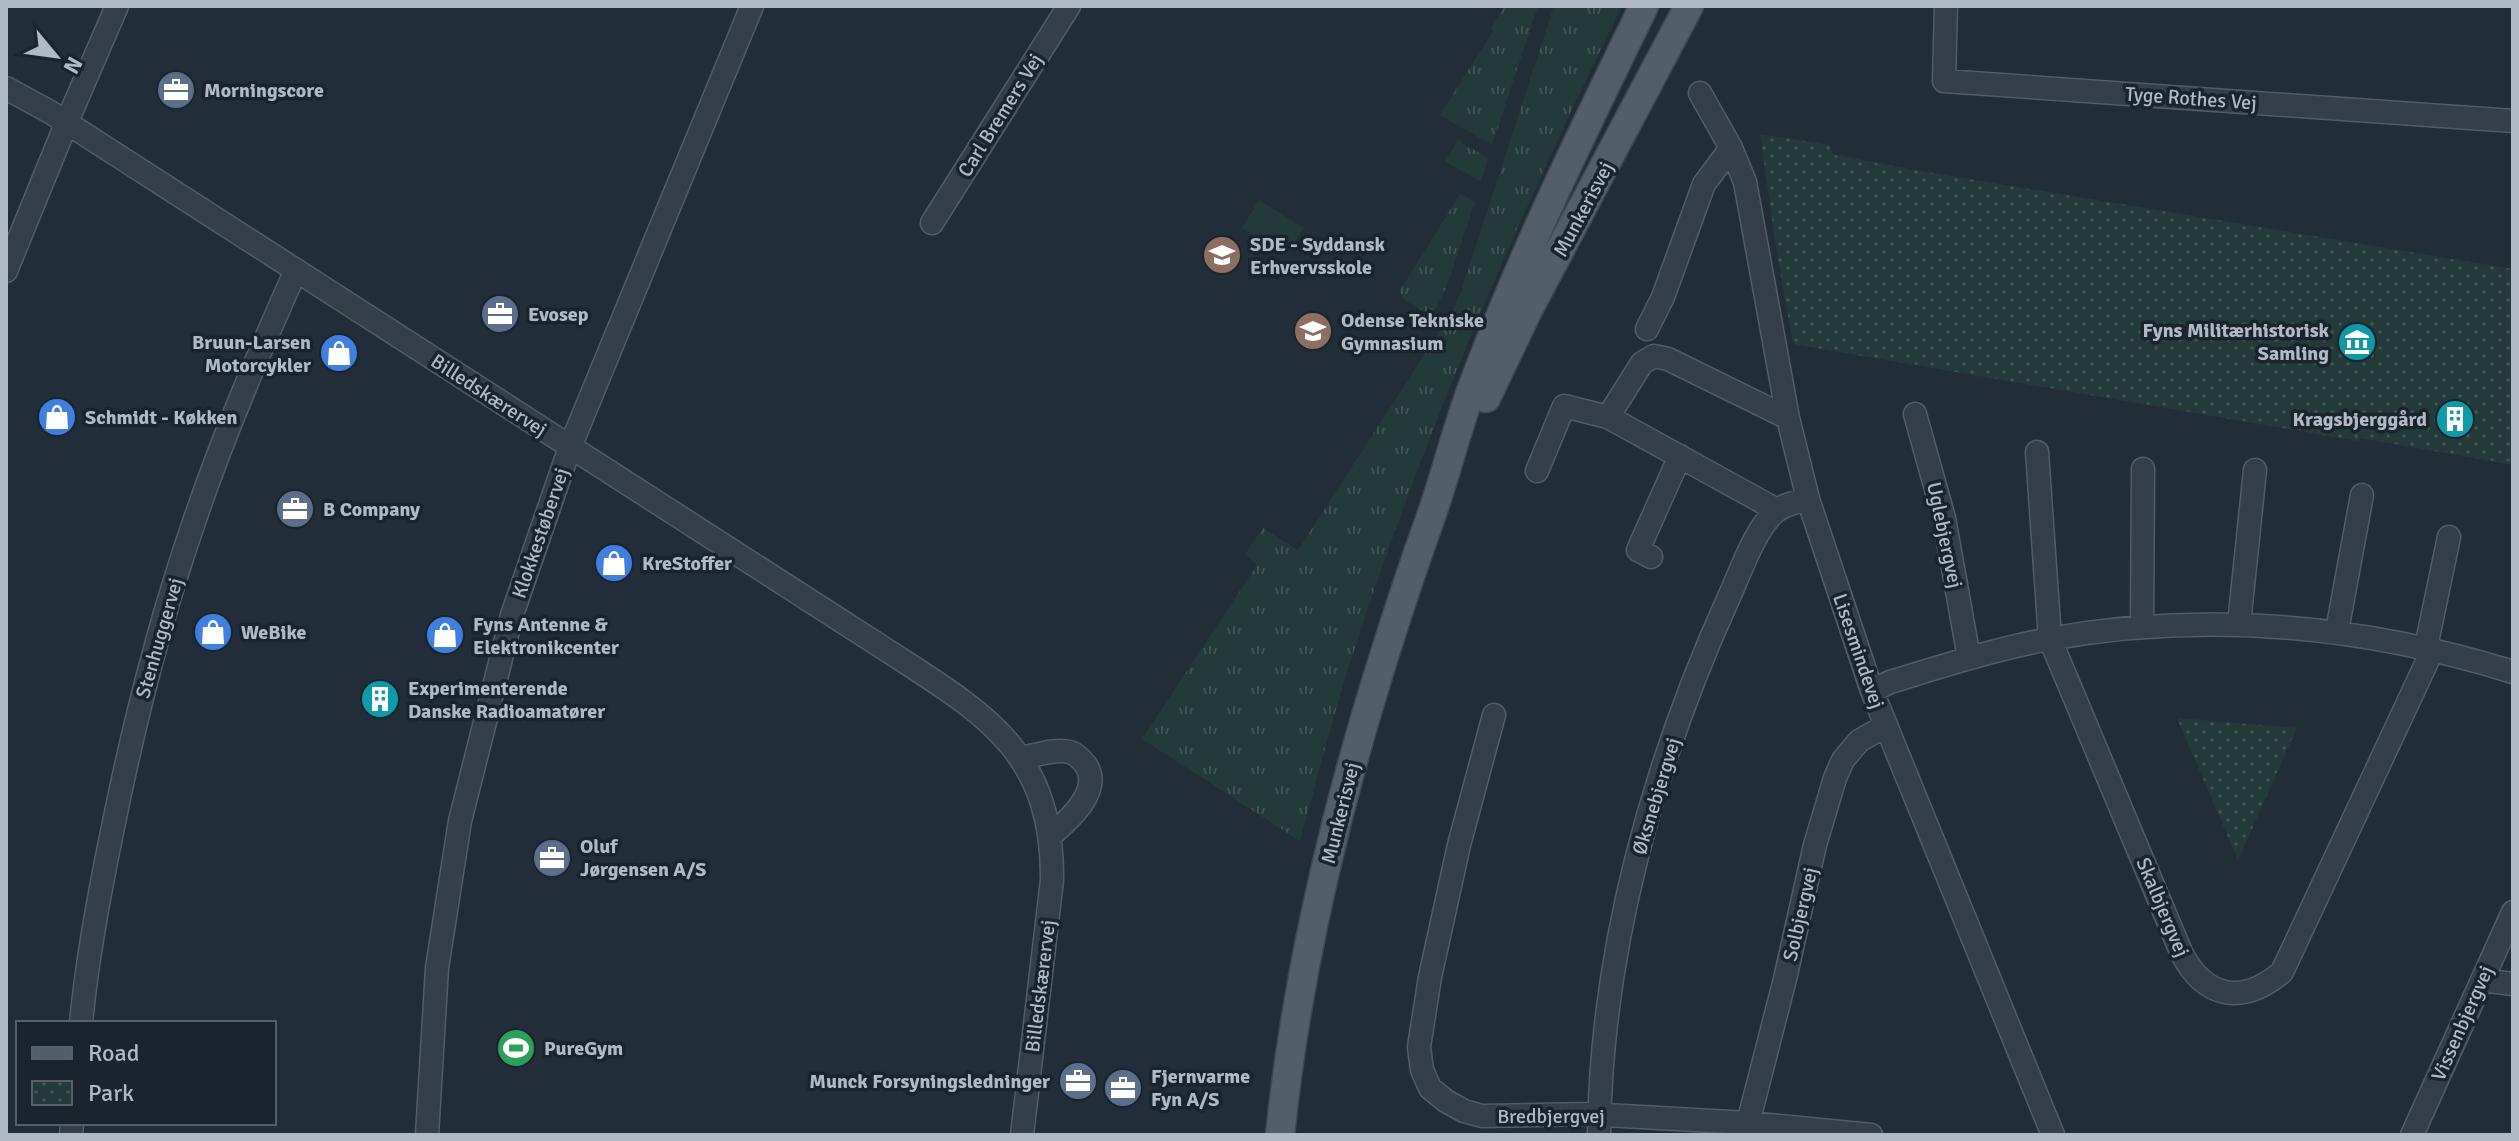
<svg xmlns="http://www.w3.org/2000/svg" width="2519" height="1141" font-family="Signika,sans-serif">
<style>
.grass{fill:url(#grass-tufts)}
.park{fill:url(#park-dots)}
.garden{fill:#233a3a}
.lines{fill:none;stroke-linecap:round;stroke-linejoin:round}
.minor-casing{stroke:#525d67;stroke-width:25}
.major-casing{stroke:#3e4853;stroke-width:31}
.minor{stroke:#353f4a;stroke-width:22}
.major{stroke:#525e6a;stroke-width:28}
.labels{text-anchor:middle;stroke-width:7;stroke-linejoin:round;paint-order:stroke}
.poi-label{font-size:20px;font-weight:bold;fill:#afbac6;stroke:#1a242e;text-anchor:start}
.street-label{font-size:20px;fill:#afbac6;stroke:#1a242e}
</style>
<defs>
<pattern id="grass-tufts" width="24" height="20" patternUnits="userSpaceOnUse" patternTransform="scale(2)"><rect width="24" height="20" fill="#233a3a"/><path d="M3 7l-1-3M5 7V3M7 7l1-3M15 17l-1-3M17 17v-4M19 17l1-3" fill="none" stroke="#405455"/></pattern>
<pattern id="park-dots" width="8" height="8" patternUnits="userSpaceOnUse" patternTransform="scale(2)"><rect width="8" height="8" fill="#233a3a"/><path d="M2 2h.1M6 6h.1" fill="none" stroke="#405455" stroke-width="1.8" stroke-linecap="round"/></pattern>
</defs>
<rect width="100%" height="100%" fill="#212d39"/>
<path class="grass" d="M1505 6H1538L1492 145 1440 115 1493 31 1491 28Z
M1554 6H1622C1518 217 1423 435 1351 660 1332 720 1317 780 1300 841L1142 739 1257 565 1245 554 1263 528 1298 550 1452 312 1461 292Z
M1458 140 1488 158 1481 182 1445 161Z
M1460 194 1475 202 1446 288 1432 316 1406 301 1399 292Z"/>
<path class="park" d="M1760 134 1830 145 1832 154 1915 170 2513 269V465L2360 438 2358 441 1793 344 1777 254Z
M2177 718 2297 728 2238 860Z"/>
<path class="garden" d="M1259 200 1304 228 1286 256 1242 228Z"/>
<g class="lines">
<g class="minor-casing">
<path id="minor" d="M1946 6 1944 81 2513 121
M6 88 50 112 888 651C985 714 1053 751 1052 880L1022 1135
M1700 93 1731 148 1745 182 1788 418 1808 499 1872 691 2053 1135
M932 223 1069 6
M6 271 66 124 117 6
M1647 329 1663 297 1704 184 1731 148
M1915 414 1944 518 1969 658
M1608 417 1642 363 1654 356 1668 359 1788 418
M2037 452 2050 639 2181 952C2204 998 2242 1006 2282 972L2433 649
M1537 471 1564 406 1608 417 1777 510
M1651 557 1638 550 1680 456
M2239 624 2255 470
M2142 627 2143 469
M2337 631 2362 495
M2426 647 2449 537
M1872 691 1890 682C1943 666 1995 649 2049 639 2206 611 2362 625 2513 672
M1494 715 1459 845 1430 977 1419 1047 1422 1070 1430 1088 1446 1101 1464 1111 1482 1116 1588 1114 1748 1123 1871 1135
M1020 758C1035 756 1055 748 1070 752 1076 754 1081 759 1085 764 1104 790 1068 821 1050 836
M2482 980 2513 984
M81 1023C87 959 99 895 112 832 133 727 159 623 194 522 223 436 259 353 296 270
M1748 1123 1785 979 1815 845 1835 778 1843 760 1859 741 1885 726
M71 1135 72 1123
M427 1135 437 968 460 821 512 615 570 447 752 6
M1599 1135C1601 950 1653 764 1729 597 1740 573 1755 529 1775 512 1784 504 1797 502 1808 499
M2412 1135 2513 912"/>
</g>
<g class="major-casing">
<path id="major" d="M1486 398 1527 312 1689 6
M1280 1135C1302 924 1359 719 1430 519 1447 472 1458 422 1477 375 1525 249 1585 127 1644 6"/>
</g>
<use href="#minor" class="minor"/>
<use href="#major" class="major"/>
</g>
<defs>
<g id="office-disc" transform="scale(2)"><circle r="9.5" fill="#5c6f8a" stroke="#1a242e"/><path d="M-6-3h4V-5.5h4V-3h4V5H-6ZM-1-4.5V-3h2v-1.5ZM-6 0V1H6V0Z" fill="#fff"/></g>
<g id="university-disc" transform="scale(2)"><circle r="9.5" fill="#8d6e63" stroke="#1a242e"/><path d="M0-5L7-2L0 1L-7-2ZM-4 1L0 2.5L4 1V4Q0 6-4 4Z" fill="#fff"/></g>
<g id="school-disc" transform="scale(2)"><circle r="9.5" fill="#8d6e63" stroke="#1a242e"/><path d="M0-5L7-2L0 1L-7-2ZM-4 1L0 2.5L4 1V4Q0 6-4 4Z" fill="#fff"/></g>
<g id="museum-disc" transform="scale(2)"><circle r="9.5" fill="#0f9aa8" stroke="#1a242e"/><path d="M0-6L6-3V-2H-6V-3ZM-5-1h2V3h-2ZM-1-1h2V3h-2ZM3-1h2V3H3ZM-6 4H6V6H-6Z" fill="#fff"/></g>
<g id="shop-disc" transform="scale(2)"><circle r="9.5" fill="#3f7fe0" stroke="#1a242e"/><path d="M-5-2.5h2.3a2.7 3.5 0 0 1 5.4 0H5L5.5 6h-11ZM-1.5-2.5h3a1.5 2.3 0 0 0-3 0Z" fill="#fff"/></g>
<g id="building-disc" transform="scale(2)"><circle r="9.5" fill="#0f9aa8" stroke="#1a242e"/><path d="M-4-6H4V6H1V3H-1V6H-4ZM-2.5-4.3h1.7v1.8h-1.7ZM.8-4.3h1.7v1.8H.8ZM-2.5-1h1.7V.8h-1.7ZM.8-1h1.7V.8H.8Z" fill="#fff"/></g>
<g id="stadium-disc" transform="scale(2)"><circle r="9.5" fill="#2e9e5b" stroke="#1a242e"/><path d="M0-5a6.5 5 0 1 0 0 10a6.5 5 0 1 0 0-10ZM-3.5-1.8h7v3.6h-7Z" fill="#fff"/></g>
</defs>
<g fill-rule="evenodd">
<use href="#office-disc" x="176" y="90"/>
<use href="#university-disc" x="1222" y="255"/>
<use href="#office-disc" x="500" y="314"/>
<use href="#school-disc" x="1313" y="331"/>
<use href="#museum-disc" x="2357" y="342"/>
<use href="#shop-disc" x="339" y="353"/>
<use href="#shop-disc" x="57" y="417"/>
<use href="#building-disc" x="2455" y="419"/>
<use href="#office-disc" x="295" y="509"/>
<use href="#shop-disc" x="614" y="563"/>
<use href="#shop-disc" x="213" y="632"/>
<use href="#shop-disc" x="445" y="635"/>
<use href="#building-disc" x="380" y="699"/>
<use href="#office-disc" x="552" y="858"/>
<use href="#stadium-disc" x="516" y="1048"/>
<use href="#office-disc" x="1078" y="1081"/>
<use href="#office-disc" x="1123" y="1088"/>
</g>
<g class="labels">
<g class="poi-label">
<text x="204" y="97">Morningscore</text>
<text x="1250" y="251">SDE - Syddansk<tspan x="1250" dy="23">Erhvervsskole</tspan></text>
<text x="528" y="321">Evosep</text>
<text x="1341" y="327">Odense Tekniske<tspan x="1341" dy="23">Gymnasium</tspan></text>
<text x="2329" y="337" text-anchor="end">Fyns Militærhistorisk<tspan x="2329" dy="23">Samling</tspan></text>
<text x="311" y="349" text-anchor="end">Bruun-Larsen<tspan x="311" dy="23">Motorcykler</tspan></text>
<text x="85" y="424">Schmidt - Køkken</text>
<text x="2427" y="426" text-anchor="end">Kragsbjerggård</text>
<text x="323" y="516">B Company</text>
<text x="642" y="570">KreStoffer</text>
<text x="473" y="631">Fyns Antenne &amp;<tspan x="473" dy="23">Elektronikcenter</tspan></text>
<text x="241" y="639">WeBike</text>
<text x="408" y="695">Experimenterende<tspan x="408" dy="23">Danske Radioamatører</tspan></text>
<text x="580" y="853">Oluf<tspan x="580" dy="23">Jørgensen A/S</tspan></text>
<text x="544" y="1055">PureGym</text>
<text x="1151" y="1083">Fjernvarme<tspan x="1151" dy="23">Fyn A/S</tspan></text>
<text x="1050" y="1088" text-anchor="end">Munck Forsyningsledninger</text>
</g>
<g class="street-label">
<text transform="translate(2191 98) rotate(4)" y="7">Tyge Rothes Vej</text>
<text transform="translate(1000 115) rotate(-58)" y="7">Carl Bremers Vej</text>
<text transform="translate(1583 209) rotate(-62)" y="7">Munkerisvej</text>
<text transform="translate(489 395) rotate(33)" y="7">Billedskærervej</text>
<text transform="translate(540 533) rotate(-71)" y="7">Klokkestøbervej</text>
<text transform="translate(1945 535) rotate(78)" y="7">Uglebjergvej</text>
<text transform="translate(159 638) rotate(-74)" y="7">Stenhuggervej</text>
<text transform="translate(1859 651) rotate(71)" y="7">Lisesmindevej</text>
<text transform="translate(1656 796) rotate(-73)" y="7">Øksnebjergvej</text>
<text transform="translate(1340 813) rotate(-76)" y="7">Munkerisvej</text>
<text transform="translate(2163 907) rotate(67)" y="7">Skalbjergvej</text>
<text transform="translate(1800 914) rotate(-77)" y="7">Solbjergvej</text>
<text transform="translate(1040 986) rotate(-83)" y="7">Billedskærervej</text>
<text transform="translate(2462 1023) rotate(-66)" y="7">Vissenbjergvej</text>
<text x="1551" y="1123">Bredbjergvej</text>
</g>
</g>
<rect width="2519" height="1141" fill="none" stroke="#afbac6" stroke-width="16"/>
<rect x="16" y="1021" width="260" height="104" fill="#1a242e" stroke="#56606b" stroke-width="2"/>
<rect x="32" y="1047" width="40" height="12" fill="#525e6a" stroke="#56606b" stroke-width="2"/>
<text x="88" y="1061" font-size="24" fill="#afbac6">Road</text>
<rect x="32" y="1081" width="40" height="24" fill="url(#park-dots)" stroke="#56606b" stroke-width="2"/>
<text x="88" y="1101" font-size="24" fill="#afbac6">Park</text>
<g transform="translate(56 56) rotate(119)" stroke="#1a242e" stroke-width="6" paint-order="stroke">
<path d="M0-6L14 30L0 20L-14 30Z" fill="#afbac6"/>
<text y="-12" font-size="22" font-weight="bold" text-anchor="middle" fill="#afbac6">N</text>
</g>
</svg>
